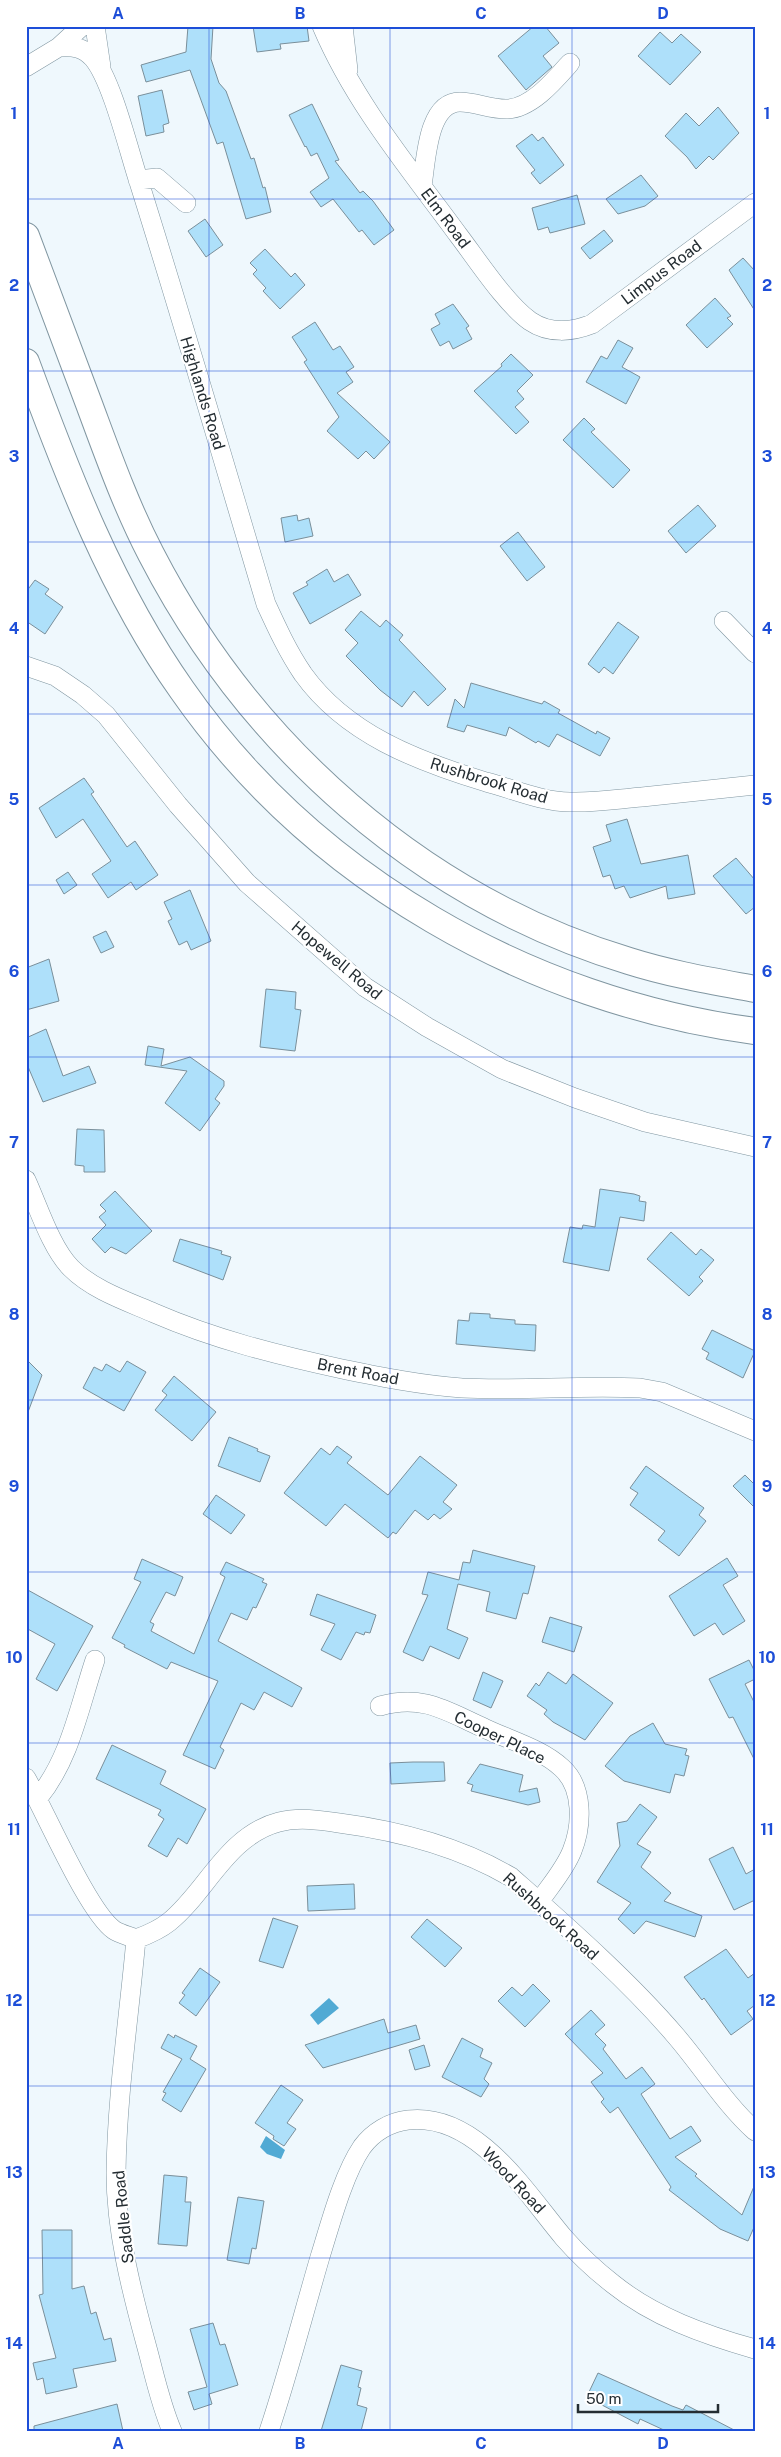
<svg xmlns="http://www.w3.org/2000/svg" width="781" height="2457" font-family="'Public Sans',sans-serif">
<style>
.water{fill:#51aad4}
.building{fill:#aee0fa;stroke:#7a8f9a}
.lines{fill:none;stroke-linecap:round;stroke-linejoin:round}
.minor-casing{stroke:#8096a1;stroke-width:20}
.highway-casing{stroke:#8096a1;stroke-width:28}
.minor{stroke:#fff;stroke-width:19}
.highway{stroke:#fff;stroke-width:26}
.grid{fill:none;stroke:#1d4ed8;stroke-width:1;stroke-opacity:0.55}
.labels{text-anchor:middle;stroke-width:4.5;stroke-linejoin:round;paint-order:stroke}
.street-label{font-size:16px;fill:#242d32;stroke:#fff}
.neatline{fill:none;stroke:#1d4ed8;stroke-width:2}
.grid-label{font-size:16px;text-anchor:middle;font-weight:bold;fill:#1d4ed8}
</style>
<rect width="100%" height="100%" fill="#eff8fd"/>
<path class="water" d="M329 1998 339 2008 318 2025 310 2015Z
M266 2136 285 2150 281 2159 267 2154 260 2147Z"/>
<path class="building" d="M188 26H213L211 59 219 83 226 91 251 159 254 158 263 188 265 187 271 212 246 219 223 142 217 144 190 70 146 82 141 65 186 52Z
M253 26H307L309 41 280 44 281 49 257 52Z
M534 26H545L559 43 543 56 552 67 526 90 498 56Z
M660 32 672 43 681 34 701 52 670 85 638 56Z
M162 90 169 123 163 125 164 132 146 136 138 96Z
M312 104 339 160 335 161 360 193 363 191 373 201 394 230 374 245 362 230 359 232 333 199 321 207 310 192 329 178 317 153 311 156 306 146 305 147 289 115Z
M718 107 739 133 713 160 709 156 696 169 687 157 665 136 686 113 699 126Z
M532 134 538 141 543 137 564 165 540 184 531 173 535 170 516 146Z
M641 175 658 196 645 206 618 214 606 199Z
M577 195 585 224 550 233 548 227 538 230 532 208Z
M205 219 223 245 206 257 188 231Z
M604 230 613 241 590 259 581 248Z
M265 249 291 277 295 273 305 285 280 309 263 291 266 288 253 274 257 270 250 263Z
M743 258 755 271V311L729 270Z
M715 298 731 316 727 318 733 324 707 348 686 325Z
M453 304 469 326 466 328 472 339 453 349 449 341 440 346 431 329 440 324 435 314Z
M315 322 333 350 340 346 354 367 346 372 353 382 337 393 390 442 374 459 366 451 358 459 327 431 339 417 304 362 307 360 292 337Z
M618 340 633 348 622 367 640 377 626 404 586 382 601 356 607 359Z
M511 354 533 375 517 391 524 399 515 407 529 422 516 434 474 391 502 366 501 364Z
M584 418 595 429 591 432 630 470 613 488 563 440Z
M698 505 716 526 686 553 668 531Z
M297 515 298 521 309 518 313 536 285 542 281 518Z
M518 532 545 567 527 581 500 546Z
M327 569 334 582 348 574 361 595 310 624 293 593 308 585 306 582Z
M35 580 49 589 45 594 63 607 45 634 26 621V592Z
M361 611 380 627 386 620 403 635 399 640 446 689 428 706 414 691 402 707 380 690 346 656 358 643 345 630Z
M618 622 639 637 613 674 604 667 599 673 588 664Z
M471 683 542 704 544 701 560 710 558 713 596 734 597 731 610 738 600 756 557 734 549 747 538 741 536 743 509 727 506 736 467 725 464 732 447 727 455 699 464 708Z
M84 778 94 792 91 794 127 847 135 841 158 875 136 890 131 882 108 898 92 874 111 861 83 819 56 838 39 808Z
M627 819 641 864 688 855 695 894 668 899 666 886 630 898 624 886 615 889 610 875 603 877 593 847 611 841 606 825Z
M736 858 755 880V907L746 914 713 876Z
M68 872 77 885 64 894 56 880Z
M190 890 211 941 191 950 187 941 179 945 168 921 172 919 164 902Z
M106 931 114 947 101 953 93 937Z
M49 959 59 1001 26 1010V968Z
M266 989 296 992 295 1009 301 1010 295 1051 260 1047Z
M46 1029 63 1076 89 1066 96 1083 43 1102 26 1062V1038Z
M148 1046 164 1049 161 1066 190 1057 224 1081V1086L215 1099 220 1103 200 1131 165 1103 187 1071 145 1065Z
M77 1129 104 1130 105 1172H84V1166L75 1165Z
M600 1189 634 1194 640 1196 639 1201 646 1202 644 1221 620 1217 609 1271 563 1262 570 1227 582 1229 583 1225 595 1227Z
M115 1191 152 1231 126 1254 111 1247 105 1253 92 1239 106 1225 99 1217 106 1211 100 1205Z
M671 1232 696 1255 701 1249 714 1260 699 1277 703 1281 689 1296 647 1259Z
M180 1239 222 1251 221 1254 231 1257 223 1280 173 1261Z
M470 1313 490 1314V1318L515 1320V1324L536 1325 535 1351 456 1344 458 1320 469 1321Z
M712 1330 755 1351 743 1378 706 1359 709 1353 702 1349Z
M26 1359 42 1375 28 1412H26Z
M127 1361 146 1372 124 1411 83 1388 94 1367 102 1371 106 1364 120 1372Z
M174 1376 216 1412 192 1441 155 1410 167 1395 162 1391Z
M229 1437 258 1449 257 1451 270 1456 260 1482 218 1466Z
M337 1446 352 1457 347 1463 388 1495 420 1456 457 1485 443 1502 452 1509 440 1519 434 1514 428 1520 415 1510 396 1534 393 1532 388 1538 345 1504 326 1526 284 1493 321 1448 330 1455Z
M646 1466 704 1508 699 1515 706 1521 679 1556 658 1540 665 1531 630 1505 638 1493 630 1488Z
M745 1475 755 1485V1508L733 1486Z
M216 1495 245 1515 231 1534 203 1514Z
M473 1550 535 1566 528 1594 523 1593 516 1619 486 1611 490 1592 458 1584 447 1629 468 1638 459 1659 430 1646 423 1661 403 1652 428 1595 422 1594 428 1572 459 1580 463 1562 470 1563Z
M727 1558 738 1576 723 1585 745 1621 723 1635 715 1623 694 1636 669 1596Z
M142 1559 183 1577 175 1596 166 1592 150 1622 154 1624 151 1631 194 1654 225 1577 220 1574 226 1562 264 1579 262 1582 267 1584 256 1608 253 1607 247 1620 231 1613 218 1641 302 1688 292 1707 264 1692 254 1710 241 1703 220 1747 224 1750 215 1769 183 1755 218 1681 171 1662 167 1669 124 1647 125 1645 112 1638 141 1582 134 1579Z
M26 1589 93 1626 57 1691 36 1679 55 1644 26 1628Z
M317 1594 376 1615 370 1633 365 1632 364 1635 356 1632 341 1660 321 1650 335 1624 310 1615Z
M550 1617 582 1627 574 1652 542 1642Z
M749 1660 755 1672V1679L745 1684 755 1704V1761L733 1717 729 1718 709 1679Z
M483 1672 503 1681 491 1708 473 1700Z
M548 1672 566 1684 573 1674 613 1703 585 1740 553 1722 544 1714 547 1710 527 1696 536 1683 539 1686Z
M653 1723 665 1744 687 1749 685 1755 689 1756 684 1776 675 1774 670 1793 624 1781 605 1766 630 1736Z
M112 1745 166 1771 160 1784 206 1809 187 1844 178 1838 167 1857 148 1846 164 1819 158 1815 161 1810 96 1779Z
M413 1762H444L445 1781 391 1784 390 1763Z
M480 1764 523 1775 519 1792 537 1788 540 1802 528 1805 471 1791 473 1785 467 1783Z
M640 1804 657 1817 637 1844 651 1852 641 1867 671 1893 664 1901 702 1916 695 1937 646 1921 634 1934 618 1919 631 1903 597 1882 620 1846 617 1823 627 1821Z
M733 1847 746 1874 755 1869V1900L734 1910 709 1859Z
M354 1884 355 1909 308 1911 307 1886Z
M273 1918 298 1926 283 1968 259 1961Z
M427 1919 462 1948 445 1967 411 1937Z
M726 1949 748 1978 755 1973V2005L747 2011 753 2019 731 2035 704 1998 702 2000 684 1977Z
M200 1968 220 1982 196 2016 179 2003 185 1995 182 1993Z
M533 1984 550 2001 525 2027 498 2001 512 1987 522 1996Z
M591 2010 605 2025 595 2034 606 2045 603 2049 626 2079 642 2067 655 2084 641 2094 670 2139 691 2126 701 2141 675 2157 697 2174 695 2176 742 2215 755 2184V2225L748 2241 720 2229 669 2190 671 2187 618 2107 610 2113 601 2102 604 2099 591 2082 603 2073 565 2034Z
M384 2019 388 2033 416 2025 420 2039 323 2068 305 2045Z
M168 2034 174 2038 175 2035 197 2046 190 2059 206 2069 181 2112 162 2100 166 2093 163 2092 182 2059 161 2048Z
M462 2038 483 2049 480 2057 492 2063 484 2079 489 2084 481 2097 442 2077Z
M424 2045 430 2066 415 2070 409 2050Z
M281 2085 303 2100 287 2123 296 2129 284 2146 273 2139 274 2136 255 2123Z
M164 2175 187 2177 185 2202H191L187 2246 158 2244Z
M238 2197 264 2201 256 2249 252 2248 249 2264 227 2260Z
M42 2230H72V2289L84 2286 91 2314 96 2312 104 2340 111 2338 116 2361 73 2369 77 2387 46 2394 43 2378 37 2380 33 2363 56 2358 39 2295 43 2294Z
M213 2323 220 2345 225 2344 238 2385 209 2394 212 2404 194 2410 188 2392 207 2387 190 2329Z
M341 2365 362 2371 358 2387 361 2388 357 2405 367 2408 361 2431H321Z
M598 2373 672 2406 683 2410 686 2405 736 2431H666L640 2419 638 2424 602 2405 604 2399 589 2392Z
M117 2404 123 2431H34V2426Z"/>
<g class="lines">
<g class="minor-casing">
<path id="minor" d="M95 26 101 67
M322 26C355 104 410 169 459 236 478 261 506 304 530 321 549 334 572 332 592 324L755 203
M343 26 348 70
M59 47C73 46 83 47 93 58 112 80 129 152 139 182 183 322 224 463 266 604 277 628 288 652 303 674 346 734 417 761 486 782 513 789 542 802 570 802 594 803 618 799 642 797 679 793 717 789 755 785
M26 67 59 47 82 26
M138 180 157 178 186 203
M422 186C426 162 427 102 460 102 475 102 490 109 506 109 531 109 555 80 570 63
M724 621 755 653
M26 666 55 676 83 695 106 715 178 805 247 883 365 987 427 1027 502 1069 575 1098 645 1122 755 1147
M26 1180C38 1206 51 1248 71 1268 93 1290 126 1301 154 1313 214 1339 277 1355 342 1369 381 1377 421 1385 462 1388 521 1391 580 1385 640 1388L662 1392 755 1431
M380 1706C423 1694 446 1711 484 1728 509 1740 542 1749 562 1768 584 1788 582 1826 572 1851 565 1869 550 1886 539 1902
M26 1778C45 1811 88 1912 114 1930 120 1934 129 1936 136 1939 147 1935 159 1930 169 1922 195 1901 212 1869 237 1846 249 1835 263 1826 279 1822 299 1817 319 1820 339 1823 400 1831 458 1846 511 1877 565 1925 628 1980 675 2035 702 2066 724 2103 755 2131
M38 1798C70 1759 79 1708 95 1660
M136 1939C129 2017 117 2095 116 2173 116 2230 131 2289 146 2344 154 2373 160 2403 172 2431
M269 2431C288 2374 303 2315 320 2257 330 2225 343 2175 362 2147 373 2132 390 2122 408 2120 477 2112 526 2193 564 2238 579 2255 595 2270 613 2284 654 2317 705 2335 755 2349"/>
</g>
<g class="highway-casing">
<path id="highway" d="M26 236C47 292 68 348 89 404 108 455 126 506 151 554 250 746 421 898 629 961 670 974 712 981 755 989
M26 362C68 476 112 591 182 690 313 878 529 1001 755 1031"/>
</g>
<use href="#minor" class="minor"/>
<use href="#highway" class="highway"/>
</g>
<path class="grid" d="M209 26V2431M390 26V2431M572 26V2431M26 199H755M26 371H755M26 542H755M26 714H755M26 885H755M26 1057H755M26 1228H755M26 1400H755M26 1572H755M26 1743H755M26 1915H755M26 2086H755M26 2258H755"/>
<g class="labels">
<g class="street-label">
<text transform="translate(446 218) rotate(53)" y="6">Elm Road</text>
<text transform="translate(661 272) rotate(-37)" y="6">Limpus Road</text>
<text transform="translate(203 393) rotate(73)" y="6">Highlands Road</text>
<text transform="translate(489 780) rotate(17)" y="6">Rushbrook Road</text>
<text transform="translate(337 960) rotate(40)" y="6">Hopewell Road</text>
<text transform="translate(358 1371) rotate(11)" y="6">Brent Road</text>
<text transform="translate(500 1737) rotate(26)" y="6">Cooper Place</text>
<text transform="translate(551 1916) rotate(42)" y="6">Rushbrook Road</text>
<text transform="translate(514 2180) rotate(47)" y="6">Wood Road</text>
<text transform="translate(123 2217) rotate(-96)" y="6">Saddle Road</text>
</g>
</g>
<rect width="781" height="2457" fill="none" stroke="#ffffff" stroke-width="55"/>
<path d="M578 2404v8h140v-8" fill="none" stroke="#242d32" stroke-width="2.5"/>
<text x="586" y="2404" font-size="15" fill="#242d32" stroke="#ffffff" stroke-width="4" paint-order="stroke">50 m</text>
<rect x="28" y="28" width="726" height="2402" class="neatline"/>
<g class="grid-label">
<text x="118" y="19">A</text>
<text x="300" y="19">B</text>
<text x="481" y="19">C</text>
<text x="663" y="19">D</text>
<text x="14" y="119">1</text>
<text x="767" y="119">1</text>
<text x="14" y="291">2</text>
<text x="767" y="291">2</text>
<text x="14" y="462">3</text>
<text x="767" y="462">3</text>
<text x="14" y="634">4</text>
<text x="767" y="634">4</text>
<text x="14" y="805">5</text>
<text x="767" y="805">5</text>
<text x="14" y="977">6</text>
<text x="767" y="977">6</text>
<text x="14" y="1148">7</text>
<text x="767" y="1148">7</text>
<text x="14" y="1320">8</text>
<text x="767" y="1320">8</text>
<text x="14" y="1492">9</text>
<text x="767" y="1492">9</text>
<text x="14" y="1663">10</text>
<text x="767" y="1663">10</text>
<text x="14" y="1835">11</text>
<text x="767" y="1835">11</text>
<text x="14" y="2006">12</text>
<text x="767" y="2006">12</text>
<text x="14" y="2178">13</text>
<text x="767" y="2178">13</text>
<text x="14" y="2349">14</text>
<text x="767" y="2349">14</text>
<text x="118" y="2449">A</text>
<text x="300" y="2449">B</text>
<text x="481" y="2449">C</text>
<text x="663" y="2449">D</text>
</g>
</svg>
